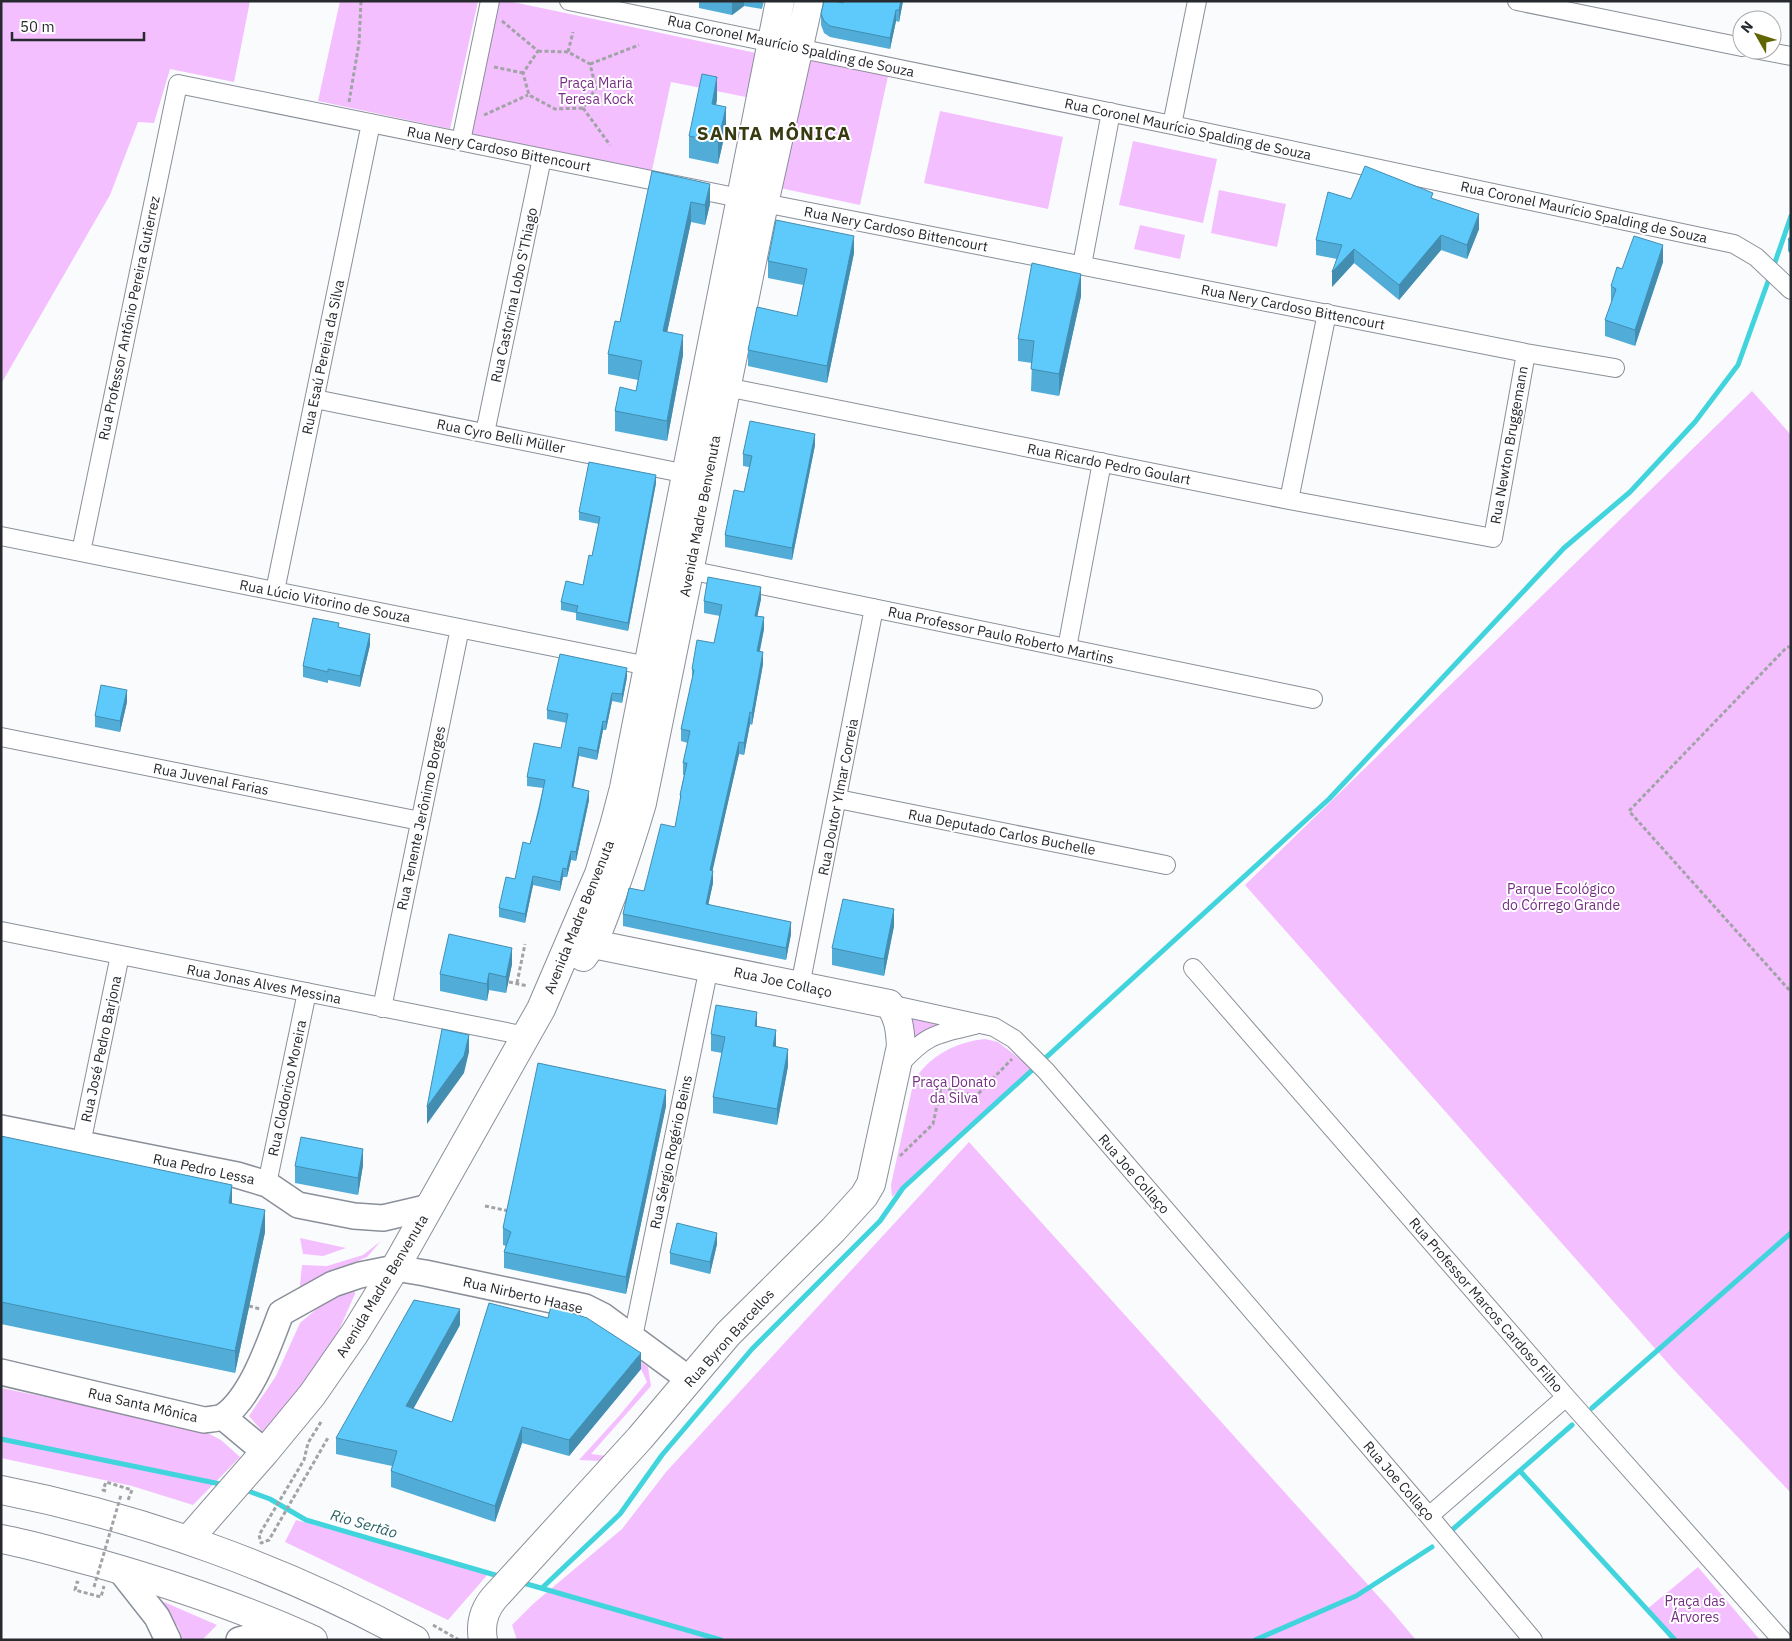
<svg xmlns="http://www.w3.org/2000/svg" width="1792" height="1641" font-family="'IBM Plex Sans',sans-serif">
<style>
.green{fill:#f4bfff}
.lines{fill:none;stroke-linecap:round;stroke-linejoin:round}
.stream{stroke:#41d4dd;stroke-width:5}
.street-casing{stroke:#8a8f99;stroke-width:20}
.secondary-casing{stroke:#8a8f99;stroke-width:28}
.primary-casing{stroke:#8a8f99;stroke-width:30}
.path{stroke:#a1a3a6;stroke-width:3;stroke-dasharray:4 2.5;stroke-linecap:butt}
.street{stroke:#fff;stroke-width:18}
.secondary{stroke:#fff;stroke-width:25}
.primary{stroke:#fff;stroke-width:28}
.path-bridge{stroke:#a1a3a6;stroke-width:3;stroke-dasharray:4 2.5;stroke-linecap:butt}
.wall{fill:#51add8}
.shaded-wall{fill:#428db0}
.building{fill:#5ec9fb;stroke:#428db0}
.labels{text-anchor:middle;stroke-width:4;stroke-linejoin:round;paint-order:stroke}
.street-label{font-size:14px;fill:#26292d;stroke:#fff}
.park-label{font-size:14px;fill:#752e84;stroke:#fff}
.water-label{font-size:15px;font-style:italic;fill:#266064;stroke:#fff}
.district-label{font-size:19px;font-weight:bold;letter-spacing:1px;fill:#383a12;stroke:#fff}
</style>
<rect width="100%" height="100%" fill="#fafbfd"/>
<path class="green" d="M1 1H250L234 82 170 69 154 123 138 122 110 195 1 384Z
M340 1H478L450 129 318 101Z
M499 1H508L761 54 751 98 671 82 651 175 470 137Z
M807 59 888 76 860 205 780 188Z
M940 111 1063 137 1048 209 924 183Z
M1133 141 1217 159 1203 223 1119 205Z
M1219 190 1286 204 1277 247 1211 233Z
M1140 225 1185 235 1180 259 1134 249Z
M1752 391 1791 435V1493L1674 1370 1245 885Z
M904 1014 949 1023 906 1050Z
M985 1039 998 1042 1033 1069 892 1197 891 1185 914 1080C931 1055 956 1042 985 1039Z
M969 1142 1388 1607 1416 1640H517L512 1625 533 1604 622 1529 666 1472Z
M300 1238 346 1248 323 1256 303 1254Z
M381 1241 367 1257 318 1278 299 1296 302 1265 327 1266 363 1255Z
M354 1287 355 1294 330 1350 267 1437 249 1416 276 1376 300 1323 319 1307Z
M593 1328 648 1367 651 1386 591 1454 607 1456 601 1461 579 1460 619 1416 647 1382 641 1369Z
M1 1388 198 1428 221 1440 240 1457 193 1505 132 1486 1 1458Z
M296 1520 489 1573 448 1620 285 1542Z
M1698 1567 1760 1640H1671L1646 1610Z
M157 1599 217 1625 202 1640H183L178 1627Z"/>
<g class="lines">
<path class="stream" d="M1773 268 1791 216
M1592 1408 1791 1233
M1 1439 225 1485
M1520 1471 1675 1640
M243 1489 270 1499 306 1520 502 1577
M1452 1530 1572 1425
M520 1582 721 1640
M542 1588 620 1514 662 1455 752 1349 880 1221 903 1188 1329 799 1564 548 1630 492 1695 422 1738 365 1770 276
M1255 1640 1356 1596 1432 1547"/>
<g class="street-casing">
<path id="street" d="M569 1 1172 125 1734 244 1756 257 1791 290
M1517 1 1742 47
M1759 50 1791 56
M1172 125 1197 1
M461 141 490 1
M1082 265 1111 112
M726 387 1289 500 1493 538 1526 353
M315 399 687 474
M485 433 542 158
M1289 500 1327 313
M1 536 648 666
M81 552 178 84 764 203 1526 353 1615 368
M689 570 1313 699
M275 591 371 123
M1067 648 1102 462
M1 737 420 821
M838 799 1166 865
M1 931 526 1036
M1193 968 1566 1397 1782 1640
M800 986 874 608
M889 1004 994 1027 1014 1039 1046 1071 1429 1516 1533 1640
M382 1008 460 628
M899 1065C927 1034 936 1034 975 1025
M81 1144 120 955
M267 1184 307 992
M633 1337 709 967
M1429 1516 1566 1397"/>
</g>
<g class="secondary-casing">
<path id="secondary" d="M1 1128 237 1175 267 1184 298 1205 354 1216 383 1218 430 1207
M1 1372 204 1420C210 1419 219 1419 224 1416 252 1396 269 1344 281 1313L333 1284 360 1275 395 1268 425 1273 585 1307 603 1316 690 1380
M223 1417 265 1452
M120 1570 157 1617 168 1640
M239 1640 257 1635 294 1631"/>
</g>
<g class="primary-casing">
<path id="primary" d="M583 957C598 938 603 917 612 895 623 864 633 834 642 803L760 222 809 1
M1 1490C144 1518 287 1570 415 1640
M1 1539C34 1545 65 1555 97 1563 171 1584 243 1608 313 1640
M188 1540 265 1452 312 1395 355 1333 395 1268 541 1009 599 874 614 826 624 788 780 1
M483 1640C480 1624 484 1610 494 1598L640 1438 728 1334 833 1230 864 1196 871 1184 901 1046C900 1030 899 1017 889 1004L593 944"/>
</g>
<path class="path" d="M502 21 538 51
M538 51 568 52 590 64 596 88 583 108 555 109 529 95 523 73Z
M568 52 573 32
M590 64 639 45
M494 67 523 73
M349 102 359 43 361 1
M583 108 610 145
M484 115 528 95
M1791 647H1787L1629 811 1791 992
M509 982 528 986
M517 983 525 944
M900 1156 933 1124 941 1087 976 1096 1012 1059
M485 1206 509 1211
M249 1306 260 1309
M321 1422 308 1443 304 1460 259 1535 261 1543 269 1540 329 1436
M106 1491 103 1490 106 1482 132 1490 128 1500
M79 1583 77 1582 75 1590 101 1597 104 1586
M433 1625 459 1640"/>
<use href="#street" class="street"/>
<use href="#secondary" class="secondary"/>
<use href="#primary" class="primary"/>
<path class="path-bridge" d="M94 1587 121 1495"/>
</g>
<path class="wall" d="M699 1H764L762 9 744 6 732 15 699 8Z
M844 1H903L899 22 896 21 890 49 830 37 824 33 821 25V14L843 3Z
M717 99 716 105 726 129 718 164 689 158V136Z
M652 171 710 204 705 225 691 222 667 332 683 355 667 441 615 431V411L636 391 638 380 608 374V354L620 322Z
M1433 199 1479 229 1467 259 1441 250 1399 300 1354 263 1332 287 1337 259 1316 255V240Z
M1791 237V254L1788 251V239Z
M854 253 827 383 748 366V350L797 316 803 285 768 278V261Z
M1663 262 1635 346 1605 336V320L1611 303V286L1622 269Z
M1081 296 1059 396 1031 391 1032 363 1018 361V339Z
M815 445 792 560 725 547V535L744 492 749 467 743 466V454Z
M656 483 628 631 576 620V613L561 610V602L583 585 592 556 599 524 579 520V512Z
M761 599 757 616 764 629 760 651 763 664 752 725 750 724 744 755 739 754 712 871 713 883 708 904 791 934 786 960 623 926V914L644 891 675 827 680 803V795L684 775H683V763L688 743 681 741V729L692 680V669L714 643 720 616 704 613V601Z
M339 627 370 645 360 687 328 680V683L303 677V666Z
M627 677 622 703 612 701 606 730H603L597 760 579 756 573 787 589 800 576 861 571 860 567 877H563L560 891 533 885 525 923 499 917V908L515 879 530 844 543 788 527 786V777L561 748 567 723 547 719V710Z
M127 702 120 732 95 727V716Z
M894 926 884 976 832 965V948Z
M512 964 506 993 489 990 487 1001 440 991V974Z
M757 1027 776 1047 788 1066 777 1125 713 1113V1097L722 1053 711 1051V1034Z
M666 1106 626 1294 504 1268V1252L506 1246 503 1245V1228Z
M1 1136 232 1204 265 1232 235 1373 1 1324Z
M363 1165 358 1195 295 1183V1166Z
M717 1244 710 1274 670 1264V1253Z
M460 1325 413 1409 452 1422 641 1369 569 1456 522 1443 495 1522 391 1487V1471L392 1466 336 1454V1438Z"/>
<path class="shaded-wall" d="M734 1H744V6L732 15V3Z
M901 1H903L899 22V10Z
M896 10V21L890 49V38Z
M717 77V99L712 126V104Z
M726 107V129L718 164V142Z
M710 184V204L705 225V205Z
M691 202V222L663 351V331Z
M1479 214V229L1467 259V245Z
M1441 235V250L1399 300V285Z
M854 236V253L827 383V366Z
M1663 245V262L1635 346V330Z
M1354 249V263L1332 287V272Z
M1081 274V296L1059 396V374Z
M683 335V355L667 441V421Z
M815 434V445L792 560V548Z
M656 475V483L628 631V623Z
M761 587V599L755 628V616Z
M764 617V629L757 663V651Z
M370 634V645L360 687V676Z
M763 652V664L752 725V713Z
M627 668V677L622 703V694Z
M127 690V702L120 732V721Z
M612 693V701L606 730V722Z
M750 712V724L744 755V743Z
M603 721V730L597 760V751Z
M739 742V754L710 882V870Z
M579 747V756L572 796V787Z
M589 791V800L576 861V852Z
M571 851V860L567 877V869Z
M563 868V877L560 891V882Z
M713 871V883L706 916V904Z
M533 876V885L525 923V914Z
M894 909V926L884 976V959Z
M791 922V934L786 960V948Z
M512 948V964L506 993V977Z
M489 973V990L487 1001V984Z
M757 1012V1029L755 1026Z
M776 1030V1047L773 1046Z
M469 1035V1052L464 1073 427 1124V1107Z
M788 1049V1066L777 1125V1109Z
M666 1090V1106L626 1294V1277Z
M363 1149V1165L358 1195V1178Z
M232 1185V1207L229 1203Z
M265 1210V1232L235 1373V1351Z
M717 1233V1244L710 1274V1262Z
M460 1309V1325L406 1422V1406Z
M641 1353V1369L569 1456V1440Z
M522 1427V1443L495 1522V1506Z"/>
<path class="building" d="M824 1H834L843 3 844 1H901L899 10H896L890 38 830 26 824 21 821 14Z
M702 74 717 77 712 104 726 107 718 142 689 136Z
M1365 166 1433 193 1431 198 1479 214 1467 245 1441 235 1399 285 1354 249 1332 272 1342 245 1316 240 1328 192 1351 199Z
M652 171 710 184 705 205 691 202 663 331 683 335 667 421 615 411 620 387 636 391 642 361 608 354 615 321 620 322Z
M776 220 854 236 827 366 748 350 757 307 797 316 807 269 768 261Z
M1634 236 1663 245 1635 330 1605 320 1616 289 1611 286 1617 267 1622 269Z
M1791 237V243L1788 239Z
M1032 263 1081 274 1059 374 1031 369 1034 341 1018 339Z
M750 421 815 434 792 548 725 535 734 490 744 492 752 456 743 454Z
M589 462 656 475 628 623 576 612 578 606 561 602 566 581 583 585 589 555 592 556 600 517 579 512Z
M708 577 761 587 755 616 764 617 757 651 763 652 752 713 750 712 744 743 739 742 710 870 713 871 706 904 791 922 786 948 623 914 629 888 644 891 661 824 675 827 681 795H680L687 763H683L690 731 681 729 694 670 692 669 697 640 714 643 722 605 704 601Z
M313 618 339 623 338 627 370 634 360 676 328 669V672L303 666Z
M560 654 627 668 622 694 612 693 606 722 603 721 597 751 579 747 572 787 589 791 576 852 571 851 567 869 563 868 560 882 533 876 525 914 499 908 506 877 515 879 523 842 530 844 539 810 545 780 527 777 534 743 561 748 568 714 547 710Z
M101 685 127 690 120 721 95 716Z
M843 899 894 909 884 959 832 948Z
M449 934 512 948 506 977 489 973 487 984 440 974Z
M716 1005 757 1012 755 1026 776 1030 773 1046 788 1049 777 1109 713 1097 725 1037 711 1034Z
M442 1029 469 1035 464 1056 427 1107Z
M538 1063 666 1090 626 1277 504 1252 511 1232 503 1228Z
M1 1136 232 1185 229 1203 265 1210 235 1351 1 1302Z
M301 1137 363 1149 358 1178 295 1166Z
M677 1223 717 1233 710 1262 670 1253Z
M414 1300 460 1309 406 1406 452 1422 489 1303 548 1318 551 1306 587 1318 641 1353 569 1440 522 1427 495 1506 391 1471 397 1451 336 1438Z"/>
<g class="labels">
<g class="street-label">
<text transform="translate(791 46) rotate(12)" y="5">Rua Coronel Maurício Spalding de Souza</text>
<text transform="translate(1188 129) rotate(12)" y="5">Rua Coronel Maurício Spalding de Souza</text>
<text transform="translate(499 149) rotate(11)" y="5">Rua Nery Cardoso Bittencourt</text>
<text transform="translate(1584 212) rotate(12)" y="5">Rua Coronel Maurício Spalding de Souza</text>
<text transform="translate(896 229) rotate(11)" y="5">Rua Nery Cardoso Bittencourt</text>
<text transform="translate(514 295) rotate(-78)" y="5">Rua Castorina Lobo S'Thiago</text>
<text transform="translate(1293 307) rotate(11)" y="5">Rua Nery Cardoso Bittencourt</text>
<text transform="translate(129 318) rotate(-78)" y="5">Rua Professor Antônio Pereira Gutierrez</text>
<text transform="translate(323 357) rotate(-78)" y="5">Rua Esaú Pereira da Silva</text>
<text transform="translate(501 436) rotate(11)" y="5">Rua Cyro Belli Müller</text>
<text transform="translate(1509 445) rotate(-80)" y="5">Rua Newton Bruggemann</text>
<text transform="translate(1109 464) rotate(11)" y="5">Rua Ricardo Pedro Goulart</text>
<text transform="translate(700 516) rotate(-79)" y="5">Avenida Madre Benvenuta</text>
<text transform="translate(325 601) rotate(11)" y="5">Rua Lúcio Vitorino de Souza</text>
<text transform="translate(1001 635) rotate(12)" y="5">Rua Professor Paulo Roberto Martins</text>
<text transform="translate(211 779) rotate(11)" y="5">Rua Juvenal Farias</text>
<text transform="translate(838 797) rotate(-79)" y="5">Rua Doutor Ylmar Correia</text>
<text transform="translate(421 818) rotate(-78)" y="5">Rua Tenente Jerônimo Borges</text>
<text transform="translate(1002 832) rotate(11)" y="5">Rua Deputado Carlos Buchelle</text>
<text transform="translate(579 917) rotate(-68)" y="5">Avenida Madre Benvenuta</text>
<text transform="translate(783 982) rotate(12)" y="5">Rua Joe Collaço</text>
<text transform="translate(264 984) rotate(11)" y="5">Rua Jonas Alves Messina</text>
<text transform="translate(101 1049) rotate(-78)" y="5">Rua José Pedro Barjona</text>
<text transform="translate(287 1088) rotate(-78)" y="5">Rua Clodorico Moreira</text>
<text transform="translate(671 1152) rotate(-78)" y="5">Rua Sérgio Rogério Beins</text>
<text transform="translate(204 1169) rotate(12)" y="5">Rua Pedro Lessa</text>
<text transform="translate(1134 1174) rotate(49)" y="5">Rua Joe Collaço</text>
<text transform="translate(382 1286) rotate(-59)" y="5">Avenida Madre Benvenuta</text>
<text transform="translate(523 1295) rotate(13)" y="5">Rua Nirberto Haase</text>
<text transform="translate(1486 1305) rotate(49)" y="5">Rua Professor Marcos Cardoso Filho</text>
<text transform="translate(729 1338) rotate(-48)" y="5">Rua Byron Barcellos</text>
<text transform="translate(143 1405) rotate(13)" y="5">Rua Santa Mônica</text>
<text transform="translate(1399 1481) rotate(49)" y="5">Rua Joe Collaço</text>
</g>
<g class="park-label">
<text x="596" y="88">Praça Maria<tspan x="596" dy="16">Teresa Kock</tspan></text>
<text x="1561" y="894">Parque Ecológico<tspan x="1561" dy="16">do Córrego Grande</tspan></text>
<text x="954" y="1087">Praça Donato<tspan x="954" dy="16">da Silva</tspan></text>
<text x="1695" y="1606">Praça das<tspan x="1695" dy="16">Árvores</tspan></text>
</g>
<g class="water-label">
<text transform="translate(364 1524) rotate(16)" y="5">Rio Sertão</text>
</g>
<g class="district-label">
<text x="774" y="140">SANTA MÔNICA</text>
</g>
</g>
<rect width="1792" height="1641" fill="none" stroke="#26292d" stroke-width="5"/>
<g transform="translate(1757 35) rotate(309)"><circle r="24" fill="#ffffff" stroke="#a8a9ab"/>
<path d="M0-4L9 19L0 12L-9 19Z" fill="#626602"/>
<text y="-8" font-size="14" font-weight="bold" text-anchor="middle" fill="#26292d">N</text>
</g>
<path d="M12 32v8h132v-8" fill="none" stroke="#26292d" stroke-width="2.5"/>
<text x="20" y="32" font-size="15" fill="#26292d" stroke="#ffffff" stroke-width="4" paint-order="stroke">50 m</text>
</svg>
